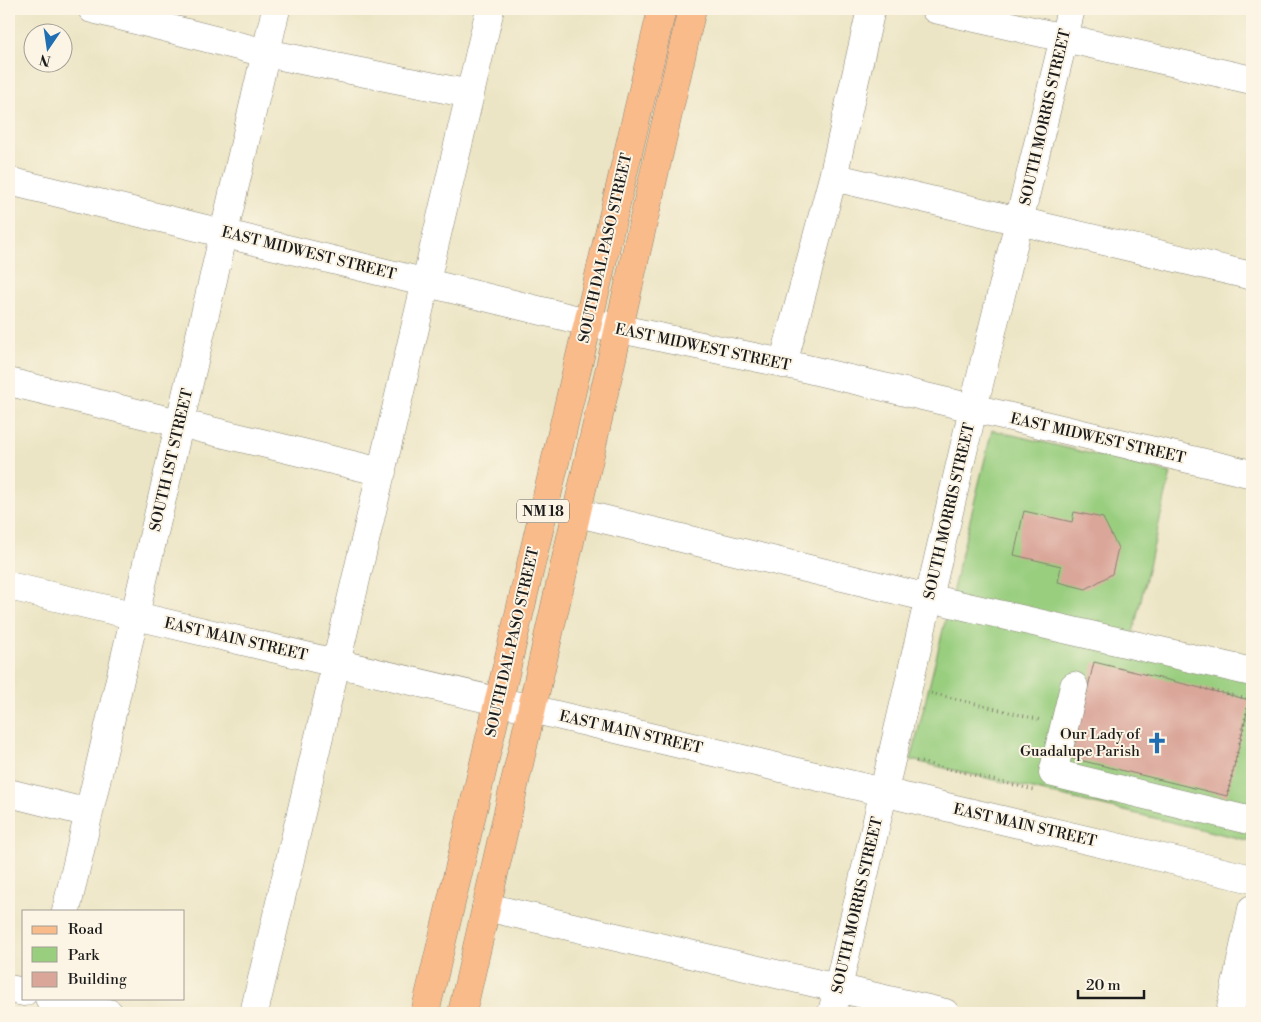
<svg xmlns="http://www.w3.org/2000/svg" width="1261" height="1022" font-family="'Libre Bodoni',serif">
<style>
.green{fill:#99ce7f;stroke:#5a754e}
.building{fill:#daa69a}
.lines{fill:none;stroke-linecap:round;stroke-linejoin:round}
.minor-casing{stroke:#848070;stroke-width:29}
.major-casing{stroke:#848070;stroke-width:29}
.path{stroke:#848070;stroke-width:3;stroke-dasharray:1 4;stroke-linecap:butt}
.minor{stroke:#fff;stroke-width:28}
.major{stroke:#fabb8b;stroke-width:28}
.labels{text-anchor:middle;stroke-width:4;stroke-linejoin:round;paint-order:stroke}
.shield{fill:#fcf5e5;stroke:#5f5d58;stroke-width:1}
.shield-label{font-size:14px;font-weight:bold;fill:#1c1c1c}
.street-label{font-size:15px;fill:#1c1c1c;stroke:#fcf5e5}
.poi-label{font-size:15px;fill:#1c1c1c;stroke:#fcf5e5;text-anchor:end}
</style>
<rect width="100%" height="100%" fill="#fcf5e5"/>
<filter id="ink" filterUnits="userSpaceOnUse"><feTurbulence type="fractalNoise" baseFrequency=".02" numOctaves="2"/><feDisplacementMap in="SourceGraphic" scale="10" xChannelSelector="R" yChannelSelector="G"/><feConvolveMatrix kernelMatrix="1 2 1 2 8 2 1 2 1" color-interpolation-filters="sRGB"/></filter>
<filter id="wash" filterUnits="userSpaceOnUse"><feTurbulence type="fractalNoise" baseFrequency=".0096" numOctaves="4" result="noise"/><feDisplacementMap in="SourceGraphic" scale="20" xChannelSelector="R" yChannelSelector="G"/><feGaussianBlur stdDeviation="1.12" result="paint"/><feColorMatrix in="noise" values="0 0 0 0 0 0 0 0 0 0 0 0 0 0 0 0 0 1.4 0 .05"/><feComposite in="paint" operator="in"/></filter>
<g filter="url(#wash)">
<rect width="100%" height="100%" fill="#ece5c5"/>
<path class="green" d="M992 430 1171 473 1129 650 1252 680V831L1250 841 911 760Z"/>
<g id="blocks">
<path class="building" d="M1024 511 1072 522 1074 512 1103 518 1118 548 1112 574 1086 589 1058 582 1061 566 1014 555Z
M1094 662 1250 700 1227 796 1071 758Z"/>
</g>
</g>
<g filter="url(#ink)">
<use href="#blocks" fill-opacity="0" stroke="#848070" stroke-width="1"/>
<g class="lines">
<g class="minor-casing">
<path id="minor" d="M92 9 266 53 470 94
M935 9 1252 80
M833 177 1252 276
M9 181 587 322 778 362 1252 474
M783 364 833 177 871 9
M9 382 382 472
M578 513 929 598 1252 672
M9 586 1252 879
M1074 686 1053 773 1252 821
M9 793 89 813
M486 907 945 1013
M66 911 276 9
M9 989 24 992
M49 998 109 1013
M254 1013 490 9
M832 1013 973 409 1071 9
M1230 1013 1252 909"/>
</g>
<g class="major-casing">
<path id="major" d="M425 1013 662 9
M462 1013 692 9"/>
</g>
<path class="path" d="M1202 688 1252 700
M931 693 1041 720
M916 761 1034 790
M1228 792 1250 698"/>
<use href="#minor" class="minor"/>
<use href="#major" class="major"/>
</g>
</g>
<defs>
<g id="church-bare" transform="scale(1.725)"><path d="M-1.2-6h2.4v3.5h3.3v2.4h-3.3V6h-2.4V-.1h-3.3v-2.4h3.3Z" fill="#1f6fb2" stroke="#fcf5e5" stroke-width="2.5" paint-order="stroke"/></g>
</defs>
<g fill-rule="evenodd">
<use href="#church-bare" x="1157" y="743"/>
</g>
<g class="labels">
<rect class="shield" x="517" y="499.5" width="52" height="23" rx="4"/>
<g class="shield-label">
<text x="543" y="516">NM 18</text>
</g>
<g class="street-label">
<text transform="translate(1045 117) rotate(-77)" y="5">SOUTH MORRIS STREET</text>
<text transform="translate(605 248) rotate(-77)" y="5">SOUTH DAL PASO STREET</text>
<text transform="translate(309 253) rotate(14)" y="5">EAST MIDWEST STREET</text>
<text transform="translate(703 347) rotate(12)" y="5">EAST MIDWEST STREET</text>
<text transform="translate(1098 438) rotate(13)" y="5">EAST MIDWEST STREET</text>
<text transform="translate(171 460) rotate(-77)" y="5">SOUTH 1ST STREET</text>
<text transform="translate(949 511) rotate(-77)" y="5">SOUTH MORRIS STREET</text>
<text transform="translate(236 639) rotate(13)" y="5">EAST MAIN STREET</text>
<text transform="translate(512 642) rotate(-77)" y="5">SOUTH DAL PASO STREET</text>
<text transform="translate(631 732) rotate(13)" y="5">EAST MAIN STREET</text>
<text transform="translate(1025 825) rotate(13)" y="5">EAST MAIN STREET</text>
<text transform="translate(857 905) rotate(-77)" y="5">SOUTH MORRIS STREET</text>
</g>
<g class="poi-label">
<text x="1140" y="739">Our Lady of<tspan x="1140" dy="17">Guadalupe Parish</tspan></text>
</g>
</g>
<rect width="1261" height="1022" fill="none" stroke="#fcf5e5" stroke-width="30"/>
<rect x="22" y="910" width="162" height="90" fill="#fcf5e5" stroke="#a29e95"/>
<rect x="32" y="926" width="25" height="8" fill="#fabb8b" stroke="#a29e95"/>
<text x="68" y="934" font-size="15" fill="#1c1c1c">Road</text>
<rect x="32" y="947" width="25" height="15" fill="#99ce7f" stroke="#a29e95"/>
<text x="68" y="960" font-size="15" fill="#1c1c1c">Park</text>
<rect x="32" y="972" width="25" height="15" fill="#daa69a" stroke="#a29e95"/>
<text x="68" y="984" font-size="15" fill="#1c1c1c">Building</text>
<g transform="translate(48 48) rotate(193)"><circle r="24" fill="#fcf5e5" stroke="#a29e95"/>
<path d="M0-4L9 19L0 12L-9 19Z" fill="#1f6fb2"/>
<text y="-8" font-size="14" font-weight="bold" text-anchor="middle" fill="#1c1c1c">N</text>
</g>
<path d="M1078 990v8h66v-8" fill="none" stroke="#1c1c1c" stroke-width="2.5"/>
<text x="1086" y="990" font-size="15" fill="#1c1c1c" stroke="#fcf5e5" stroke-width="4" paint-order="stroke">20 m</text>
</svg>
